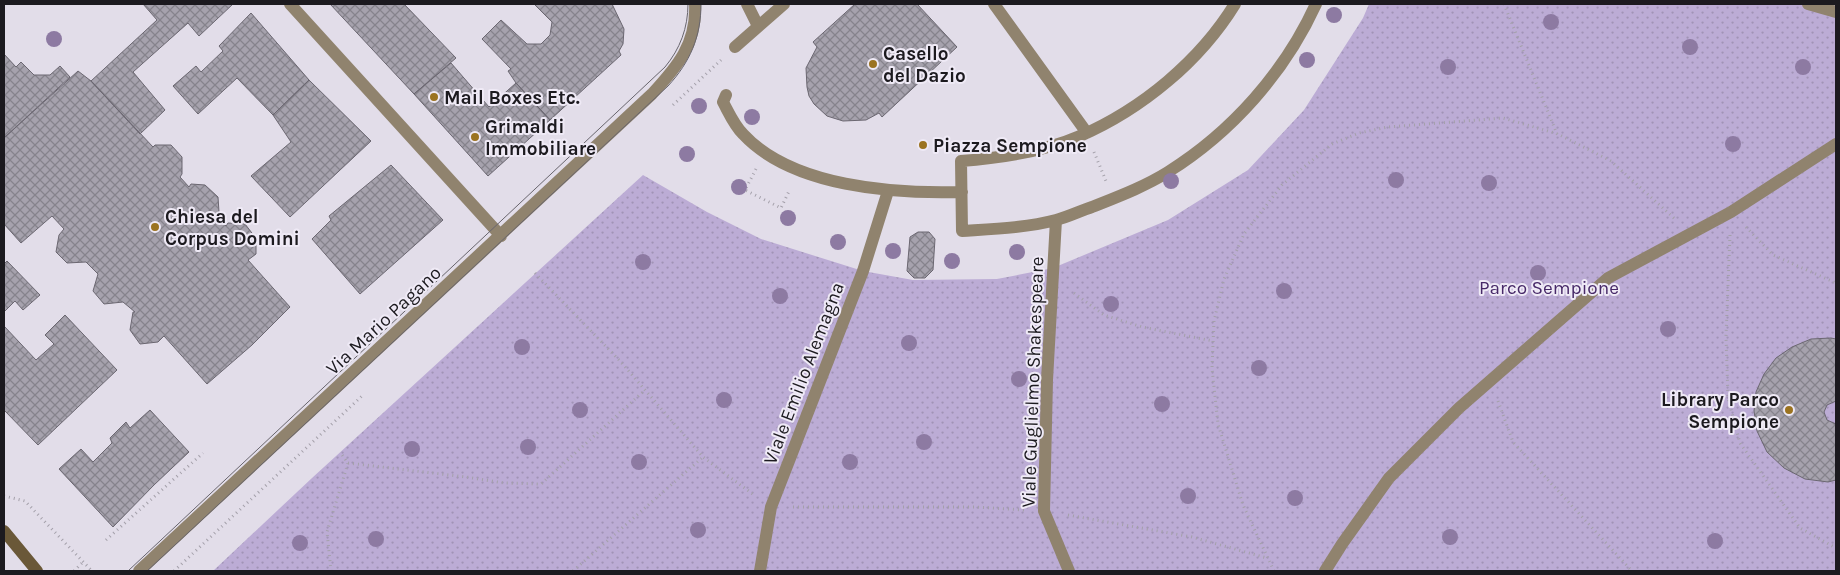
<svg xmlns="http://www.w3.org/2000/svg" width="1840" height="575" font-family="Karla,sans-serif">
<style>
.park{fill:url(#park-dots)}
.building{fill:url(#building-cross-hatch);stroke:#6b6771}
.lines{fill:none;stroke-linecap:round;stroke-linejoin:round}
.path{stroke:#a4a0aa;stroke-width:3;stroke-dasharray:1 4;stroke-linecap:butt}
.pedestrian{stroke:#90836e;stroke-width:12}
.minor{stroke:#90836e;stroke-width:12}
.secondary{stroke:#6a5838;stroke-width:12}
.tram{stroke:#68656d;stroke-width:1}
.tree{fill:#8d7aa2}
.poi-dot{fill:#9b7320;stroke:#efeaf6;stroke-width:2}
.labels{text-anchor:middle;stroke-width:4;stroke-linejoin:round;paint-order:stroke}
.poi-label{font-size:19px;font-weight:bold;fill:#1c1a1f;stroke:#efeaf6;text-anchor:start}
.park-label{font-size:19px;fill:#472968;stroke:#efeaf6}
.street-label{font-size:19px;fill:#1c1a1f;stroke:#efeaf6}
</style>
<defs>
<pattern id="park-dots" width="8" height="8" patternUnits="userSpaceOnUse" patternTransform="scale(1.25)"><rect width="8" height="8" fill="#bcacd5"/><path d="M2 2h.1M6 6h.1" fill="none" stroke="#a193b6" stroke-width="1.8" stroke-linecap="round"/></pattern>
<pattern id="building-cross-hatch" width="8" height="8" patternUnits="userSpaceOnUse" patternTransform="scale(1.25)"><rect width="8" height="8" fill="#a6a2ad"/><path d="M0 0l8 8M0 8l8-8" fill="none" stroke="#86838c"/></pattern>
</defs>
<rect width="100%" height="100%" fill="#e2dde9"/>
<path class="park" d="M1369 4H1836V571H213L312 478 643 175 707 212 761 239 863 271 913 280 997 279 1053 268 1168 220 1248 170 1304 110 1363 18Z"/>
<path class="building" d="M143 4H233L199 36 188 23 133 72 165 110 140 134 91 81 157 20Z
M330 4H404L456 58 414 94Z
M534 4H612L624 29 623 44 619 51 621 55 550 120 516 83 508 71 511 69 482 39 501 20 527 44H541L550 35 552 22Z
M855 4H917L957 47 882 117 879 113 866 120 843 121 827 116 814 104 809 96 807 87 806 68 817 47 813 42Z
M251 13 309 80 273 115 237 78 198 114 173 86 196 66 201 72 223 51 219 46Z
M4 54 16 67 21 62 34 75H50L60 66 70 77 4 138Z
M451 63 489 107 516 83 550 120 488 176 414 94Z
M78 71 91 81 153 147 155 145H171L182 157V174L180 177 189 187 191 184 205 185 218 197 219 212 215 215 226 226 228 223 245 224 255 237 256 243V254L248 260 290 307 252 345 207 384 164 336 158 342 140 344 130 330 133 312H135L123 302 104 304 93 291 98 274 86 262 67 263 56 252 59 235 64 229 52 216 21 243 4 224V138Z
M309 80 371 141 290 217 251 176 291 142 273 115Z
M391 165 443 220 360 294 312 239 331 220 329 216Z
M918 232H929L935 239 933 270 925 278H914L907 271 910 237Z
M7 261 40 295 23 310 15 301 4 312V264Z
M65 315 117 370 38 445 4 410V326L36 360 54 344 45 335Z
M1831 338 1836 339V401L1827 405 1824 412 1827 420 1836 424V480L1828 482 1805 479 1784 468 1767 452 1757 431 1754 411 1756 392 1764 374 1776 358 1792 347 1811 339Z
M150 410 189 452 154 485 113 527 59 469 81 449 93 462 112 443 110 438 126 422 130 428Z"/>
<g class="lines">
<path class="path" d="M1504 4 1557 134
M673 105 721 60
M1094 152 1106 181
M756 169 745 190 781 208 790 189
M1746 227 1773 255 1836 283
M1730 235 1726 336 1728 398 1740 443 1800 528 1836 548
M535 273 620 361 703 457 754 495
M1074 293 1104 315 1142 327 1213 341
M1498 401 1513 442 1632 571
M348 463 466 477 504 483 541 484 645 390
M4 496 25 501 92 571
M793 507H976L1024 510
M1068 515 1192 537 1267 558
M106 540 203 453
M74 571 83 562
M174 571 362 396
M331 571 327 532 348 463 340 452
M573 571 703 457
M1274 571 1243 505 1218 424 1212 368 1214 321 1224 279 1244 234 1282 185 1332 144 1359 133 1388 127 1503 118 1558 134 1611 161 1675 219"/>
<path class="pedestrian" d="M747 4 758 26
M994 4 1087 133
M1235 4C1200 61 1142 109 1080 136 1043 152 1001 158 961 161L962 231C993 229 1025 228 1056 220 1068 217 1080 211 1092 207 1117 197 1144 187 1168 172 1232 132 1285 72 1316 4
M1808 4 1836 12
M735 47 784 4
M726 95 723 102C729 113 734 125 743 134 792 187 894 194 962 192
M1056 220 1047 380 1044 511 1069 571
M760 571 771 507 863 271 888 191
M1325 571 1342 544 1389 478 1459 408 1608 278 1731 212 1836 144"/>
<path class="minor" d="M290 4 501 236
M139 571 652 94C677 67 697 44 695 4"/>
<path class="secondary" d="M4 531 37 571"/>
<path class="tram" d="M128 571 665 67C680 49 688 28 688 4
M147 571 668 86C690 62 701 37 701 4"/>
</g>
<g class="tree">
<circle cx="1334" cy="15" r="8"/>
<circle cx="1551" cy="22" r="8"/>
<circle cx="54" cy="39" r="8"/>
<circle cx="1690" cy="47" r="8"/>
<circle cx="1307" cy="60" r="8"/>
<circle cx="1448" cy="67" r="8"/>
<circle cx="1803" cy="67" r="8"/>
<circle cx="699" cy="106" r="8"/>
<circle cx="752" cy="117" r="8"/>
<circle cx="1733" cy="144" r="8"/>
<circle cx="687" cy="154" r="8"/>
<circle cx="1396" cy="180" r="8"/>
<circle cx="1171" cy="181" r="8"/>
<circle cx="1489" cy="183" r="8"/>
<circle cx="739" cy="187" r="8"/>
<circle cx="788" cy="218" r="8"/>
<circle cx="838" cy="242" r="8"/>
<circle cx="893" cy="251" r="8"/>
<circle cx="1017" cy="252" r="8"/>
<circle cx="952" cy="261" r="8"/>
<circle cx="643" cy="262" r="8"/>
<circle cx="1538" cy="273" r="8"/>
<circle cx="1284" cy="291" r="8"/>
<circle cx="780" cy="296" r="8"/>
<circle cx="1111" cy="304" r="8"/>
<circle cx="1668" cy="329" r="8"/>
<circle cx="909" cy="343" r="8"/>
<circle cx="522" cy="347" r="8"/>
<circle cx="1259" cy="368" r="8"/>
<circle cx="1019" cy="379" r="8"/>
<circle cx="724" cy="400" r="8"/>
<circle cx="1162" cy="404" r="8"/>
<circle cx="580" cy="410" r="8"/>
<circle cx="924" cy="442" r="8"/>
<circle cx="528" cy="447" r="8"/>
<circle cx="412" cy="449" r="8"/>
<circle cx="639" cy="462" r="8"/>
<circle cx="850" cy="462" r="8"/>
<circle cx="1188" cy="496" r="8"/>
<circle cx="1295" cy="498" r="8"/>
<circle cx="698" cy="530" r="8"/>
<circle cx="1450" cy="537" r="8"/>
<circle cx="376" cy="539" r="8"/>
<circle cx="1715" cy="541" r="8"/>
<circle cx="300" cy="543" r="8"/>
</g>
<g class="poi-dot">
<circle cx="873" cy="64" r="5"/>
<circle cx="434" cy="97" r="5"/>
<circle cx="475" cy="137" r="5"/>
<circle cx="923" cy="145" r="5"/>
<circle cx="155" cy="227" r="5"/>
<circle cx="1789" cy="410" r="5"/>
</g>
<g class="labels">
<g class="poi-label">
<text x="883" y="60">Casello<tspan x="883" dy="22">del Dazio</tspan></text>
<text x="444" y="104">Mail Boxes Etc.</text>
<text x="485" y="133">Grimaldi<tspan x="485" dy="22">Immobiliare</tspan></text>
<text x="933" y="152">Piazza Sempione</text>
<text x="165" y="223">Chiesa del<tspan x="165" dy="22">Corpus Domini</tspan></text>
<text x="1779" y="406" text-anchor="end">Library Parco<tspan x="1779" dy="22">Sempione</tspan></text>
</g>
<g class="park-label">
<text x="1549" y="294">Parco Sempione</text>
</g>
<g class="street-label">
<text transform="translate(383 320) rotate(-43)" y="7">Via Mario Pagano</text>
<text transform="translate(803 373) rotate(-69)" y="7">Viale Emilio Alemagna</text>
<text transform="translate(1032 382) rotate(-88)" y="7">Viale Guglielmo Shakespeare</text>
</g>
</g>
<rect width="1840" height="575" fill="none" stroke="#1c1a1f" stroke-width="10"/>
</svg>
